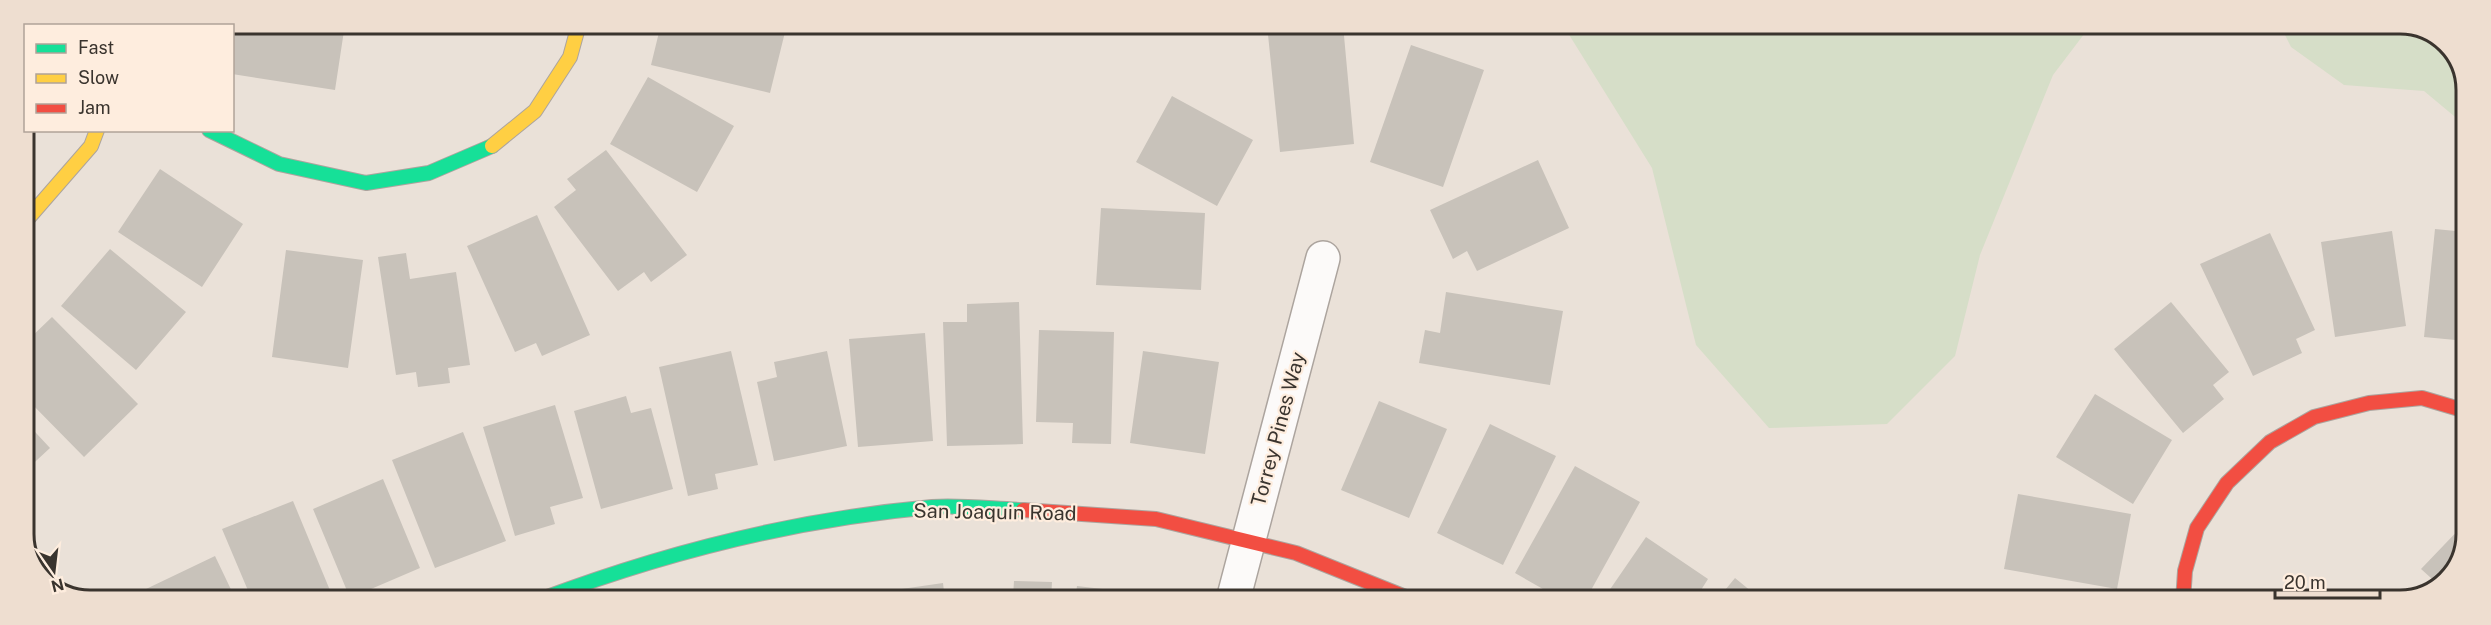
<svg xmlns="http://www.w3.org/2000/svg" width="2491" height="625" font-family="'Public Sans',sans-serif">
<style>
.green{fill:#d6dec8}
.building{fill:#c8c2ba}
.lines{fill:none;stroke-linecap:round;stroke-linejoin:round}
.street-casing{stroke:#aca49e;stroke-width:36}
.fast-casing{stroke:#aca49e;stroke-width:16}
.slow-casing{stroke:#aca49e;stroke-width:16}
.jam-casing{stroke:#aca49e;stroke-width:16}
.street{stroke:#fcfaf9;stroke-width:33}
.fast{stroke:#16e098;stroke-width:14}
.slow{stroke:#ffcf43;stroke-width:14}
.jam{stroke:#f24e42;stroke-width:14}
.labels{text-anchor:middle;stroke-width:4.5;stroke-linejoin:round;paint-order:stroke}
.street-label{font-size:20px;fill:#3a342e;stroke:#feedde}
.rim{fill:none;stroke:#3a342e;stroke-width:3}
</style>
<rect width="100%" height="100%" fill="#eae1d8"/>
<path class="green" d="M1563 25H2091L2053 75 1980 255 1955 356 1887 424 1769 428 1696 345 1652 168Z
M2280 25H2414L2450 46 2466 82V126L2424 91 2344 85 2291 47Z"/>
<path class="building" d="M232 24H345L335 90 232 74Z
M661 24H787L770 93 651 65Z
M1267 25H1343L1354 144 1280 152Z
M1411 45 1484 70 1443 187 1370 162Z
M648 77 734 126 697 192 610 144Z
M1172 96 1253 140 1217 206 1136 162Z
M606 150 687 255 651 282 644 272 618 291 554 207 576 190 567 179Z
M1538 160 1569 228 1477 271 1467 251 1453 259 1430 210Z
M160 169 243 224 202 287 118 232Z
M1101 208 1205 213 1201 290 1096 285Z
M537 215 590 335 542 356 536 343 515 352 467 246Z
M2435 229 2466 232V341L2424 337Z
M2392 231 2406 326 2335 337 2321 242Z
M2270 233 2315 330 2296 339 2302 353 2253 376 2200 264Z
M110 249 186 312 136 370 61 306Z
M286 250 363 260 348 368 272 357Z
M406 253 410 279 456 272 470 365 448 368 450 383 418 387 416 372 396 375 378 257Z
M1446 292 1563 311 1550 385 1419 363 1425 330 1440 333Z
M1019 302 1023 444 947 446 943 322H967V304Z
M2171 302 2229 372 2213 385 2224 399 2183 433 2114 349Z
M52 317 138 404 84 457 24 396V338L27 341Z
M1039 330 1114 332 1111 444 1072 443 1073 423 1036 422Z
M925 333 933 441 858 447 849 339Z
M731 351 758 465 715 474 718 489 688 496 659 367Z
M827 351 847 446 774 461 757 382 777 377 774 362Z
M1143 351 1219 362 1205 454 1130 443Z
M2095 394 2172 440 2133 504 2056 457Z
M626 396 631 413 651 408 673 489 601 509 574 411Z
M1379 401 1447 429 1409 518 1341 490Z
M555 405 583 498 550 507 555 524 515 536 483 427Z
M24 420 50 448 24 472Z
M1490 424 1556 456 1503 565 1437 533Z
M463 432 506 541 435 568 392 460Z
M1575 466 1640 502 1585 601H1564L1515 573Z
M383 479 420 568 350 598 313 509Z
M2018 494 2131 514 2117 589 2004 569Z
M293 501 334 600H252L222 529Z
M2466 522V548L2441 587 2421 569Z
M1646 537 1708 579 1694 601H1602Z
M215 556 236 600H152L146 589Z
M1735 578 1763 601H1716Z
M1014 581 1052 582 1051 600H976V594L1013 596Z
M943 583 945 600H868L867 594Z
M1077 586 1162 596V600H1075Z
M845 593 847 600H818V599Z"/>
<g class="lines">
<g class="street-casing">
<path id="street" d="M141 26V24
M1233 600 1323 258"/>
</g>
<g class="fast-casing">
<path id="fast" d="M209 130 279 164 366 183 429 173 492 146
M539 600C666 552 797 519 932 507 962 505 993 509 1023 510"/>
</g>
<g class="slow-casing">
<path id="slow" d="M492 146 535 111 570 57 579 24
M24 223 91 146 97 130"/>
</g>
<g class="jam-casing">
<path id="jam" d="M1023 510 1156 519 1296 553 1413 600
M2183 601 2185 571 2197 528 2227 483 2270 442 2314 417 2369 403 2422 398 2466 411"/>
</g>
<use href="#street" class="street"/>
<use href="#fast" class="fast"/>
<use href="#slow" class="slow"/>
<use href="#jam" class="jam"/>
</g>
<g class="labels">
<g class="street-label">
<text transform="translate(1278 429) rotate(-75)" y="7">Torrey Pines Way</text>
<text transform="translate(995 512) rotate(1)" y="7">San Joaquin Road</text>
</g>
</g>
<path d="M0 0H2491V625H0ZM90 34H2400A56 56 0 0 1 2456 90V534A56 56 0 0 1 2400 590H90A56 56 0 0 1 34 534V90A56 56 0 0 1 90 34Z" fill="#eeded0" fill-rule="evenodd"/>
<path class="rim" d="M90 34H2400A56 56 0 0 1 2456 90V534A56 56 0 0 1 2400 590H90A56 56 0 0 1 34 534V90A56 56 0 0 1 90 34Z"/>
<rect x="24" y="24" width="210" height="108" fill="#feedde" stroke="#b0a398" stroke-width="1.5"/>
<rect x="36" y="44" width="30" height="9" fill="#16e098" stroke="#b0a398" stroke-width="1.5"/>
<text x="78" y="54" font-size="18" fill="#3a342e">Fast</text>
<rect x="36" y="74" width="30" height="9" fill="#ffcf43" stroke="#b0a398" stroke-width="1.5"/>
<text x="78" y="84" font-size="18" fill="#3a342e">Slow</text>
<rect x="36" y="104" width="30" height="9" fill="#f24e42" stroke="#b0a398" stroke-width="1.5"/>
<text x="78" y="114" font-size="18" fill="#3a342e">Jam</text>
<g transform="translate(54 571) rotate(166)" stroke="#feedde" stroke-width="4.5" paint-order="stroke">
<path d="M0-4.5L10 22L0 15L-10 22Z" fill="#3a342e"/>
<text y="-9" font-size="16" font-weight="bold" text-anchor="middle" fill="#3a342e">N</text>
</g>
<path d="M2275 589v9h105v-9" fill="none" stroke="#3a342e" stroke-width="3"/>
<text x="2284" y="589" font-size="18" fill="#3a342e" stroke="#feedde" stroke-width="4.5" paint-order="stroke">20 m</text>
</svg>
